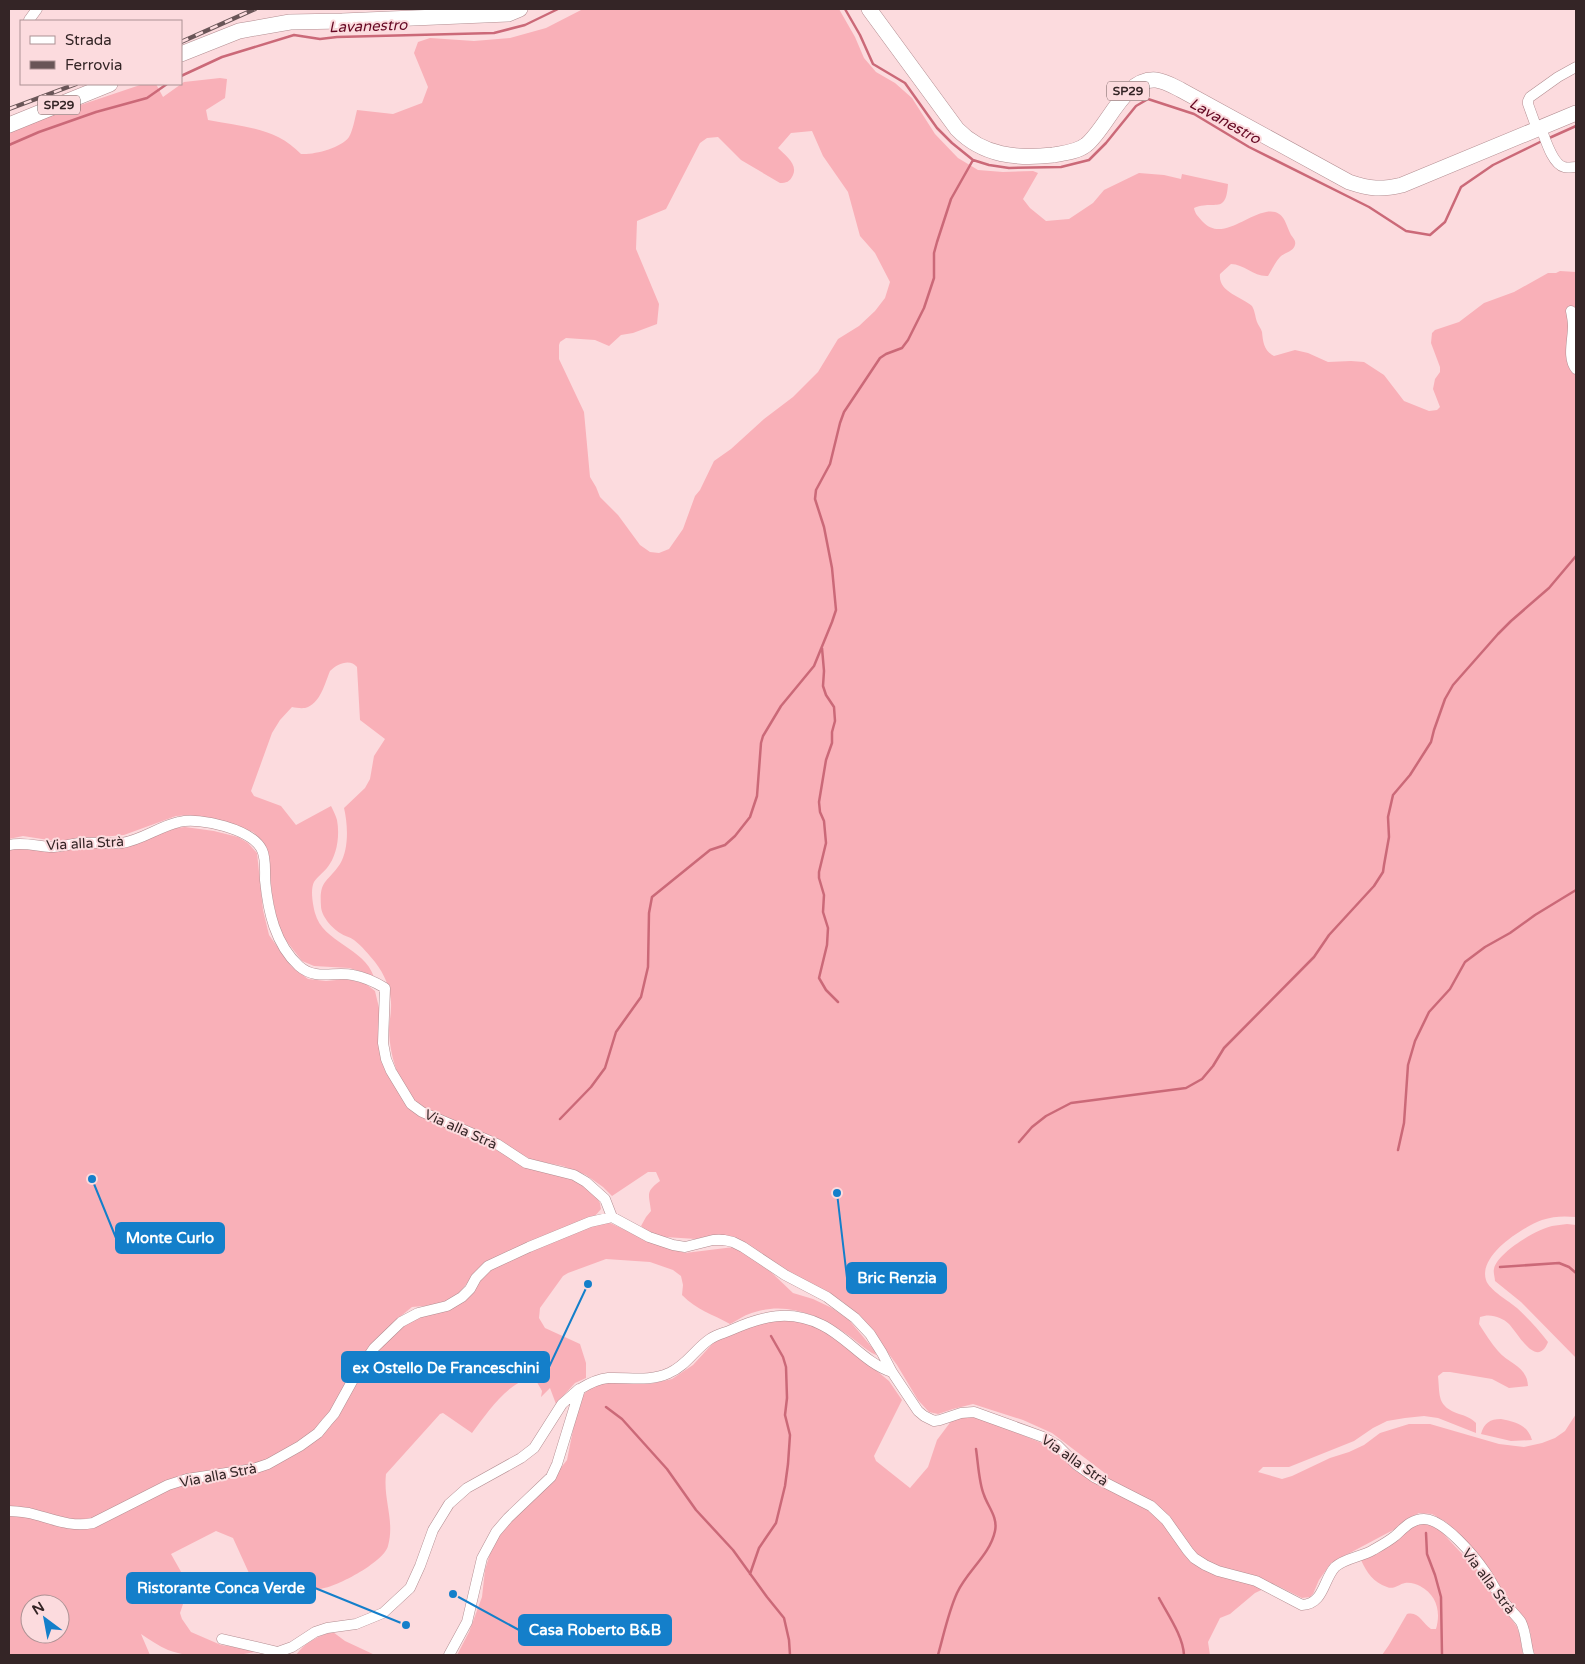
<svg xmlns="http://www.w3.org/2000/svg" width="1585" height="1664" font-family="'Varela Round',sans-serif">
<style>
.green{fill:#f9b0b8;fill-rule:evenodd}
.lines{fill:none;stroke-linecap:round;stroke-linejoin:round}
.stream{stroke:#cb6978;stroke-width:2.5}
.street-casing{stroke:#b28d91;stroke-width:11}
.primary-casing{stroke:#b28d91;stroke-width:16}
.street{stroke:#fff;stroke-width:10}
.primary{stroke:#fff;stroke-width:15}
.rail-casing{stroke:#695557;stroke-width:4.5}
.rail{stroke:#fcdbde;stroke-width:2.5;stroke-dasharray:8;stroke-linecap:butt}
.labels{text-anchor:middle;stroke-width:4;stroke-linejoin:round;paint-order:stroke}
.shield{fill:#fcdbde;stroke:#705c5d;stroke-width:1}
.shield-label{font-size:12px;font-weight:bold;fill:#342526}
.street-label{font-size:14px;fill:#342526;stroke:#fcdbde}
.water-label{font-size:15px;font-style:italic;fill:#660924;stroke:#fcdbde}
.leader{fill:none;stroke:#147fca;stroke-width:2}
.callout-dot{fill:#147fca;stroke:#fcdbde;stroke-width:2}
.callout{fill:#147fca;stroke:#147fca;stroke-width:2}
.callout-label{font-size:15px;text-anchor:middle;font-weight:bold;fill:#fff}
</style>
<rect width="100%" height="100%" fill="#fcdbde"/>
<path class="green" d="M583 9H839L855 37 864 58 876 72 895 83 912 98 935 134 958 158 978 170 1003 172 1033 171 1038 173 1023 199 1030 208 1046 221 1069 219 1093 203 1104 190 1139 173 1164 175 1181 179 1182 174 1228 184C1226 216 1214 199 1194 208 1195 214 1198 216 1202 221 1221 242 1244 216 1266 212 1284 209 1285 223 1291 235 1294 239 1296 241 1295 245 1293 252 1285 252 1280 257 1275 262 1272 270 1268 276 1254 277 1244 264 1231 264L1220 274C1218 292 1241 296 1252 306 1255 311 1255 316 1257 322 1258 325 1261 328 1262 332 1263 342 1264 351 1274 356L1295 350 1308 353 1328 362 1351 361 1364 362 1384 375 1404 401 1429 411 1437 410 1440 407 1433 389 1435 379 1440 372V367L1431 343 1432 333 1435 330 1459 322 1484 303 1514 292 1548 273H1556L1560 271 1576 272V1217C1564 1216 1554 1216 1542 1220 1523 1227 1478 1255 1486 1280 1489 1290 1509 1301 1517 1308 1528 1318 1539 1330 1548 1342 1537 1370 1517 1332 1509 1324 1502 1317 1490 1313 1480 1317L1479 1324C1485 1333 1491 1343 1498 1351 1509 1364 1527 1366 1528 1386L1509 1388 1492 1379 1450 1372H1443L1438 1376C1440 1397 1437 1406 1459 1414 1466 1416 1471 1418 1476 1423V1433L1438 1418 1424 1416 1405 1418 1387 1421 1373 1428 1354 1441 1289 1467H1263L1258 1472 1282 1479 1292 1476 1330 1458 1349 1452 1364 1445 1380 1433 1409 1424H1430L1499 1444 1524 1447 1542 1443 1555 1438 1565 1431 1576 1414V1655H1535L1532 1649 1530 1631 1523 1616 1509 1601 1465 1540 1446 1522 1432 1514 1419 1513 1407 1519 1395 1529 1331 1563 1319 1580 1313 1594 1310 1597 1302 1598 1274 1584 1255 1593 1230 1614 1220 1618 1208 1642 1210 1655H457L469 1632 482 1597 485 1570 492 1547 508 1523 545 1488 567 1460 574 1425 581 1397 591 1387 604 1383 650 1384 672 1379 693 1365 714 1342 765 1321 790 1319 817 1327 843 1343 889 1381 902 1400 874 1456 876 1461 910 1488 928 1467 937 1440 952 1420 962 1416 978 1417 1049 1446 1076 1471 1097 1483 1106 1474 1052 1433 1023 1420 973 1404 953 1409 938 1414 929 1412 918 1400 897 1365 865 1322 843 1302 825 1290 797 1278 730 1238 719 1234 696 1239 665 1237 650 1234 641 1226 646 1217 651 1211C649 1194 645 1192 660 1181L656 1172H648L612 1196 603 1187 586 1175 563 1166 532 1160 487 1135 420 1106C399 1085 390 1059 389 1030 389 1023 391 1015 391 1008 392 991 385 975 375 962 369 955 362 946 354 940 350 937 344 936 340 933 332 928 321 916 321 906 319 880 327 883 340 864 349 849 348 825 344 808L365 788 370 779 374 756 385 739 360 720 357 667C350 658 337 664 330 671 325 683 321 701 308 707 304 709 297 708 292 707L280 720 272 733 251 791 254 796 281 806 296 825 331 806C333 810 336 816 337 820 340 836 337 856 327 868 323 873 317 877 314 882 310 890 313 905 315 913 323 943 364 947 374 977L363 972 349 968 314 966 302 961 284 938 278 925 272 895 268 851 264 843 253 832 225 822 190 815 176 816 124 835 55 841 23 836 9 839V131L24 124 143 84H156L163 97 184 82 220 78 227 79 225 98 206 110 208 120C243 127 275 127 301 154 314 155 341 148 349 137 353 130 355 118 357 110L393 114 422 103 428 87 414 53 418 42 430 38 474 41 510 38 546 28ZM812 131 823 156 848 192 860 236 875 253 890 282 885 298 875 311 859 326 838 339 818 372 793 397 764 419 731 449 714 461 700 490 695 496 683 529 669 549 659 553 650 552 640 545 618 515 600 497 596 487 590 477 584 412 559 359V345L560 342 566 338 595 340 609 346 621 335 633 333 657 324 659 304 636 249 637 221 666 209 700 143 707 138 718 137 741 160 780 183C786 183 790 182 793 175 798 164 785 155 778 148L791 133Z
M185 827 214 831 238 837 248 843 257 853 263 910 269 935 291 966 308 979 326 981 347 979 366 984 375 991 380 1012 385 1068 407 1106 566 1175 593 1192 600 1203 601 1209 595 1216 474 1275 458 1294 447 1302 435 1305 412 1307 396 1320 360 1359 330 1413 315 1430 292 1447 266 1460 241 1467 187 1475 94 1518 74 1520 21 1507 9 1506V849L67 850 137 843 176 828Z
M606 1221 640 1237 685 1253 734 1247 745 1253 772 1273 793 1293 813 1299 832 1308 849 1320 875 1351 876 1355C865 1350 856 1340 845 1333 819 1315 787 1302 755 1312 746 1314 738 1320 730 1324 712 1314 697 1310 682 1295L683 1285 681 1276 673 1270 650 1262 606 1259 568 1273 563 1276 540 1308 539 1318 545 1328 580 1344 586 1363V1378L575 1383 556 1404 550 1388 541 1397 542 1391 534 1377C507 1382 488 1412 472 1433L443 1413 440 1414 386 1474C383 1500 395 1520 388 1546 384 1562 334 1589 318 1589 308 1590 298 1584 290 1579L261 1595 258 1593 233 1538 216 1531 171 1554 189 1586 180 1613 182 1619 191 1632 221 1645 261 1651C235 1656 193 1660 168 1650 159 1646 150 1640 141 1634L150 1655H9V1513L74 1527 188 1481 250 1473 306 1447 376 1350 412 1318 448 1310 489 1268 531 1249ZM30 1604H60V1634H30Z
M1567 1224 1576 1225V1358L1521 1302 1495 1281C1495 1278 1493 1272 1494 1269 1497 1253 1537 1229 1552 1226 1557 1225 1562 1225 1567 1224Z
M1501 1419C1515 1422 1527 1424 1532 1440L1511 1441 1481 1434C1484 1423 1490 1419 1501 1419Z
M1418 1522 1437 1527 1478 1571 1486 1582 1498 1605 1509 1615 1517 1627 1520 1636 1523 1655H1382L1389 1645 1407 1614C1419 1611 1422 1623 1431 1629H1436C1441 1612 1437 1595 1420 1586 1416 1584 1410 1582 1405 1583 1399 1584 1394 1590 1387 1587 1373 1582 1367 1573 1361 1560Z
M333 1632 345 1641 375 1655H296C304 1643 319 1635 333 1632Z"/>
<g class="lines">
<path class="stream" d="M845 9 860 35 873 64 905 83 937 128 952 143 973 160 989 165 1009 168 1061 167 1089 160 1106 143 1136 106 1148 99 1194 114 1249 147 1369 207 1406 231 1430 235 1445 222 1461 187 1493 165 1542 141
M181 76 222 57 294 35 320 39 337 37 494 33 525 25 558 9
M1547 139 1576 126
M9 145 39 132 96 112 147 98 167 84
M822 648 824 671 823 686 826 695 834 707 835 721 832 732V743L826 760 819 802 820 812 824 821 826 843 819 872V878L824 895 823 912 828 928 827 945 819 978 826 990 838 1002
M560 1119 591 1087 605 1068 616 1032 641 997 648 967 649 913 652 897 710 850 725 845 735 836 750 817 757 796 761 743 763 736 781 706 814 666 832 622 836 610 832 568 824 527 815 499 816 490 830 464 840 423 844 412 880 358 886 354 902 348 908 340 924 308 934 278V253L937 242 951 199 973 160
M1019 1142 1032 1127 1046 1116 1071 1103 1186 1088 1202 1079 1213 1066 1224 1048 1314 957 1329 935 1374 886 1383 872 1384 865 1389 837 1388 817 1393 795 1410 775 1431 742 1434 730 1445 699 1453 685 1498 634 1511 621 1549 588 1576 556
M1398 1150 1404 1123 1408 1065 1415 1041 1429 1012 1450 989 1465 962 1485 947 1510 933 1535 915 1576 890
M1500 1267 1559 1263 1569 1267 1576 1273
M606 1407 622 1419 667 1469 696 1510 733 1550 767 1597 784 1618 789 1640 790 1655
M1426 1533 1427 1554 1435 1575 1441 1597 1442 1655
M750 1574 759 1548 776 1523 785 1486 788 1464 790 1435 785 1415 787 1398 786 1367 783 1357 771 1336
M1159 1598C1168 1615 1183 1636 1184 1655
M938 1655C944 1634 948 1613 957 1593 967 1571 990 1555 995 1531 998 1517 988 1507 984 1495 979 1484 978 1462 976 1449"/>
<g class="street-casing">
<path id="street" d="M29 20 37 9
M1541 128C1545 138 1552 164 1564 167 1567 168 1573 167 1576 167
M1537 129 1528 104V101L1530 97 1558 77 1576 67
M1571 311C1572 316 1573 321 1573 326 1573 340 1567 358 1576 369
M9 845C23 842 36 846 50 847 61 847 70 844 80 843 94 842 109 844 122 843 142 840 160 826 179 822 200 817 252 829 262 850 266 858 265 870 265 880 268 911 275 944 299 966 316 981 334 971 353 975 364 977 375 982 385 988L383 1043 386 1059 391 1071 411 1104 422 1112 497 1144 526 1163 574 1175 586 1182 605 1199 612 1217
M9 1511C15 1511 22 1512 29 1513 50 1518 71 1528 93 1523L168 1485 187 1479 253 1469 268 1464 300 1446 318 1433 327 1422 334 1414 355 1376 374 1348 401 1322 418 1313 447 1306 462 1297 470 1289 476 1278 488 1266 529 1247 590 1222 612 1217 649 1237 673 1245 685 1247 713 1240H724L733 1242 743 1247 785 1275 827 1297 855 1318 870 1334 882 1353 892 1372 918 1411 924 1416 934 1421 940 1420 961 1413 974 1412 1043 1437 1057 1445 1077 1465 1094 1477 1151 1506 1166 1520 1188 1551 1194 1558 1205 1565 1218 1571 1256 1581 1302 1605C1324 1604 1323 1580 1335 1567 1345 1558 1361 1557 1373 1550 1380 1546 1389 1541 1395 1536 1404 1528 1411 1519 1424 1519 1444 1519 1475 1557 1486 1573 1492 1582 1497 1593 1504 1602 1509 1609 1516 1615 1521 1622 1526 1632 1526 1645 1529 1655
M222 1639 278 1652 292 1647 315 1632 327 1628 356 1624 383 1613 410 1588 420 1566 433 1530 449 1504 467 1488 521 1458 534 1448 562 1404 579 1389
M449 1655 467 1622 482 1558 496 1532 508 1518 551 1477 557 1464 580 1389C588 1384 598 1379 608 1378 628 1377 650 1382 669 1373 686 1366 695 1349 710 1339 716 1335 724 1333 731 1330 762 1316 790 1309 822 1325 847 1337 866 1364 892 1372"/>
</g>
<g class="primary-casing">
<path id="primary" d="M869 9 957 129C983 156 1017 159 1053 155 1064 153 1077 152 1086 145 1108 127 1124 77 1156 80 1165 81 1173 86 1181 90L1349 182C1370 189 1381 190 1402 185L1576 113
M181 54 239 31 290 22 342 21 508 14 520 9
M9 125 110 84"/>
</g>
<use href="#street" class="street"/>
<use href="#primary" class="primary"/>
<g class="rail-casing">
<path id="rail" d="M181 42 255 9
M9 109 76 84"/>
</g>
<use href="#rail" class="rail"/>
</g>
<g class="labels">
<g class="shield">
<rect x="1107" y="81.5" width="42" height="19" rx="4"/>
<rect x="38" y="95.5" width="42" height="19" rx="4"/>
</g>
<g class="shield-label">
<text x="1128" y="95">SP29</text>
<text x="59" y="109">SP29</text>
</g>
<g class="street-label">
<text transform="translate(85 843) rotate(-3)" y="5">Via alla Strà</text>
<text transform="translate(461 1129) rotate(24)" y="5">Via alla Strà</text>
<text transform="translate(1075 1460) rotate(35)" y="5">Via alla Strà</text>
<text transform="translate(218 1475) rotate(-11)" y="5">Via alla Strà</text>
<text transform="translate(1489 1581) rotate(53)" y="5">Via alla Strà</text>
</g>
<g class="water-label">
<text transform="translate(368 26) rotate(-2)" y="5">Lavanestro</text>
<text transform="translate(1225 121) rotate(29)" y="5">Lavanestro</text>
</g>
</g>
<path class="leader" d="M92 1179L116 1238M837 1193L847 1278M588 1284L549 1367M406 1625L315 1588M453 1594L519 1630"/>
<g class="callout-dot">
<circle cx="92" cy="1179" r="5"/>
<circle cx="837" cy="1193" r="5"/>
<circle cx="588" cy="1284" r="5"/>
<circle cx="406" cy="1625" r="5"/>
<circle cx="453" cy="1594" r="5"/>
</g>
<g class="callout">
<rect x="116" y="1223" width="108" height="30" rx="5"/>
<rect x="847" y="1263" width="99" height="30" rx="5"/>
<rect x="342" y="1352" width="207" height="30" rx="5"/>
<rect x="127" y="1573" width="188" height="30" rx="5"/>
<rect x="519" y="1615" width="152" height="30" rx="5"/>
</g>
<g class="callout-label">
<text x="170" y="1243">Monte Curlo</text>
<text x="897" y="1283">Bric Renzia</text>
<text x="446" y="1373">ex Ostello De Franceschini</text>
<text x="221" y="1593">Ristorante Conca Verde</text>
<text x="595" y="1635">Casa Roberto B&amp;B</text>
</g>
<rect width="1585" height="1664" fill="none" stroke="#342526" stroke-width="20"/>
<rect x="20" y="20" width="162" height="65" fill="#fcdbde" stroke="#ac9294"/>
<rect x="30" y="36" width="25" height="8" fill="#ffffff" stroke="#ac9294"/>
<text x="65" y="45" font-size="15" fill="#342526">Strada</text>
<rect x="30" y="61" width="25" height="8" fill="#695557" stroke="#ac9294"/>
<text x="65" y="70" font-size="15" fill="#342526">Ferrovia</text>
<g transform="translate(45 1619) rotate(328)"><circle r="24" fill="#fcdbde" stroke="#ac9294"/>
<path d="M0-4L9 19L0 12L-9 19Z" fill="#147fca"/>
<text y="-8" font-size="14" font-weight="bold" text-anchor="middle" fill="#342526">N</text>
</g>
</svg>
